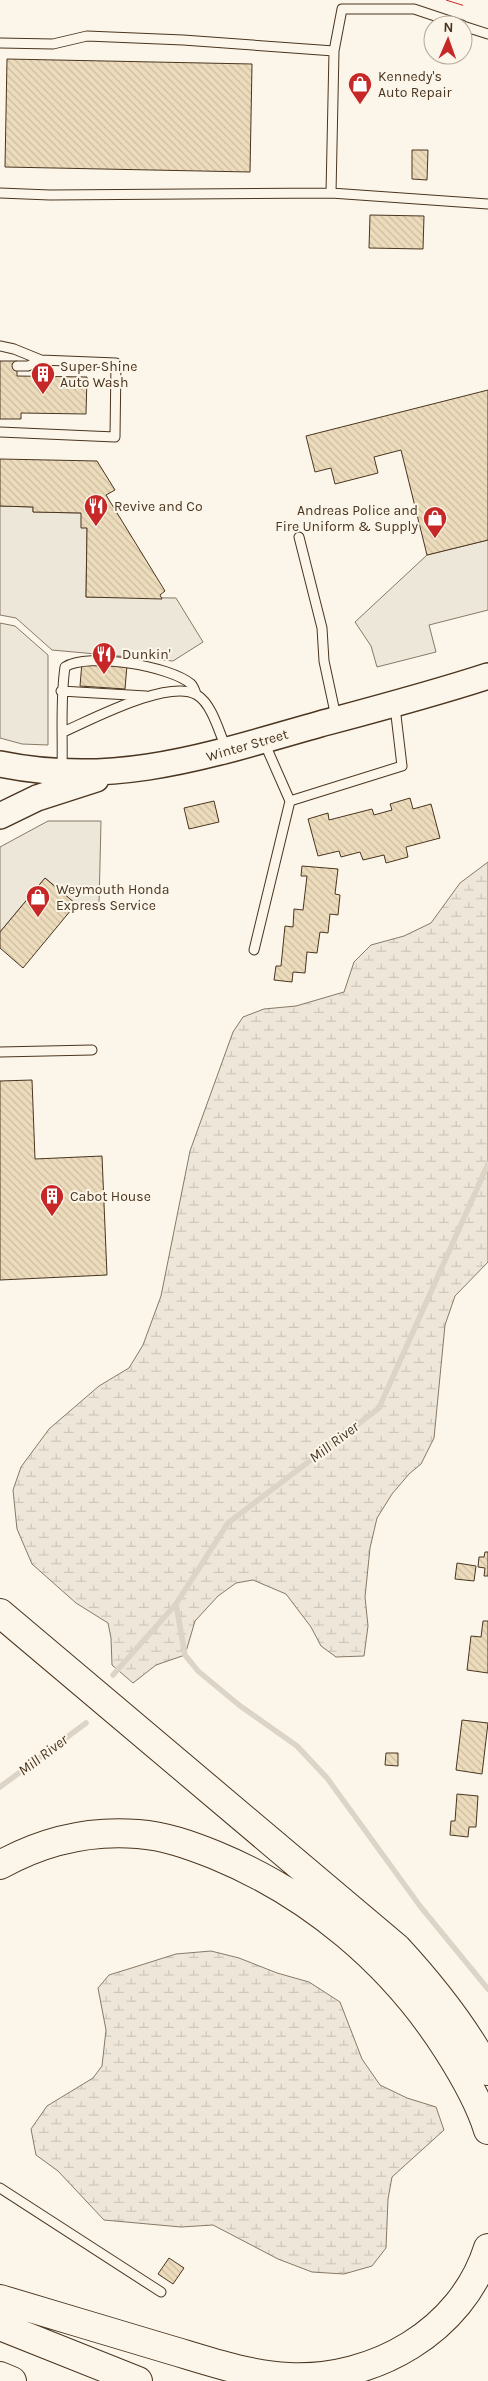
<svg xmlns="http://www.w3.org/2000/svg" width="488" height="2381" font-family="Karla,sans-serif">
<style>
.wetland{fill:url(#wetland-marsh);stroke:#887966}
.parking{fill:#ede7d9;stroke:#887966}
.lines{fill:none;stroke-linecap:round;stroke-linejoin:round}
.stream{stroke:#dcd4c6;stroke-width:5.5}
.building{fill:url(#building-back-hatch);stroke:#4a3520}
.service-casing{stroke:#4a3520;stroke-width:11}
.secondary-casing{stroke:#4a3520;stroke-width:28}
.motorway-casing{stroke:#4a3520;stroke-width:30}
.service{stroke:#fbf6e9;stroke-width:9}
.secondary{stroke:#fbf6e9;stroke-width:25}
.motorway{stroke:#fbf6e9;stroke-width:28}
.power{stroke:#c62828;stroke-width:1;stroke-dasharray:18 4 2.5 4;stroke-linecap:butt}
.labels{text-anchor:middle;stroke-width:4;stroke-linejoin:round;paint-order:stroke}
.poi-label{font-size:14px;fill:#4a3520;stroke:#fbf6e9;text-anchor:start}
.street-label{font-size:14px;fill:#4a3520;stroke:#fbf6e9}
.water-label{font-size:15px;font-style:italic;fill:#4a3520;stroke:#fbf6e9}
</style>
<defs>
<pattern id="wetland-marsh" width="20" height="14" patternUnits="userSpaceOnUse" patternTransform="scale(1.25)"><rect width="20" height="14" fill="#ede6d9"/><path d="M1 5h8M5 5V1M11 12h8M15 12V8" fill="none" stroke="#cdc6ba"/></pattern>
<pattern id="building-back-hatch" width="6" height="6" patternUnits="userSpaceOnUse" patternTransform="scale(1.25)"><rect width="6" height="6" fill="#ecdcbc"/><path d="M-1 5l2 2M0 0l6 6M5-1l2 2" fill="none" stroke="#ccbda1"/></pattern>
</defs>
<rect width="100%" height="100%" fill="#fbf6e9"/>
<path class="wetland" d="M488 862V1262L455 1296 445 1325 434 1438 421 1464 409 1474 392 1494 377 1518 370 1548 365 1597 368 1626 364 1656 336 1657 321 1646 311 1627 286 1594 253 1580 236 1583 218 1596 195 1621 185 1655 156 1665 133 1683 112 1665 111 1638 108 1623 76 1603 32 1564 17 1529 13 1490 21 1467 49 1429 99 1386 129 1368 143 1345 161 1296 190 1151 233 1032 243 1017 264 1009 296 1006 344 992 354 962 371 945 404 936 431 923 460 883Z
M211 1951 239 1958 277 1973 309 1982 340 2002 362 2059 380 2085 407 2098 436 2107 444 2130 392 2177 388 2199 386 2248 372 2266 344 2274 312 2272 278 2259 213 2225 181 2227 104 2220 58 2171 36 2155 31 2129 47 2106 93 2078 102 2066 106 2030 98 1988 109 1975 138 1966 176 1954Z"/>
<path class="parking" d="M0 506 33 507V512L81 513 87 528 86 597 176 598 203 642 173 661 52 650 16 618 0 615Z
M488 540V610L429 625 436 652 377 667 371 646 355 622 427 555Z
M0 623 15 626 48 655V745L22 744 0 738Z
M48 821H101L99 905 76 904 45 878 0 932V847Z"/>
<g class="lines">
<path class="stream" d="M176 1604 185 1655 198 1671 239 1705 297 1746 327 1778 420 1906 488 1989
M113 1675 176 1604 228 1523 379 1408 488 1164
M0 1787 86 1723"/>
</g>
<path class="building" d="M7 59 252 64 250 172 5 167Z
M412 150H428L427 180 412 179Z
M370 215 424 216 423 249 369 248Z
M0 361H17V376L87 377 86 414 21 413V419H0Z
M488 390V540L427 555 401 450 374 457 378 473 335 484 331 468 315 472 306 436Z
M0 459 97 461 115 490 106 495 165 591 160 595 162 599 86 597 87 528H81V513L33 512V507L0 506Z
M82 662 127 665 125 689 80 686Z
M410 798 413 809 431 804 440 838 406 847 408 857 386 863 384 855 363 860 360 852 341 857 339 851 318 856 308 819 328 813 329 820 372 809 374 815 392 810 390 804Z
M214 801 219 822 189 829 184 808Z
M302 866 338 869 335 894 340 895 338 915 330 914 328 933 320 932 317 953 307 952 305 973 293 972 292 982 274 980 276 966H281L285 926 293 927 294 909 303 910 307 876H301Z
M45 878 76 904 23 968 0 948V932Z
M32 1080 35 1159 102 1156 107 1275 0 1280V1081Z
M485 1552H488V1576H484L485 1568 478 1567 479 1557H484Z
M457 1563 476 1566 474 1581 455 1579Z
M483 1621H488V1673L467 1670 471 1636 481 1637Z
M462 1720 488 1723 482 1774 456 1770Z
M386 1753H398V1766L385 1765Z
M457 1794 478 1796 476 1827H469L468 1837 450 1835 451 1821H455Z
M169 2258 184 2268 173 2284 158 2274Z"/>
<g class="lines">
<g class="service-casing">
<path id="service" d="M463 26 488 34
M0 43 53 44 87 36 183 40 334 51 331 193 488 204
M334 51 342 9H414L462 25
M0 193 50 195 331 193
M0 346 14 349 41 360 116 363 115 437 0 432
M17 366H28L41 360
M299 537 322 628 324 661 336 717
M61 691 146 696
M63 732C91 720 169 678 197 695 212 704 219 732 226 748
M264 742 290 801
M62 770C63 735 60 701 65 667 88 652 170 666 191 684 193 686 195 691 196 694
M254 950 290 801 402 766 395 707
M0 1052 92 1050
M0 2188 161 2292"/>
</g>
<g class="secondary-casing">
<path id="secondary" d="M0 764C116 788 210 755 320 724 376 709 433 694 488 676
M0 816 37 798 96 779"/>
</g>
<g class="motorway-casing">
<path id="motorway" d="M0 1613 397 1948C432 1986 464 2026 488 2071
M0 1865C43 1841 89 1830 138 1834 165 1836 190 1845 215 1855 310 1894 392 1963 447 2049 463 2074 479 2101 488 2130
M0 2299C55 2315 109 2332 164 2348 205 2360 246 2375 289 2377 374 2381 462 2331 488 2248
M0 2326 138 2381
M0 2376 12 2381"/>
</g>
<use href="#service" class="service"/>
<use href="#secondary" class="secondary"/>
<use href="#motorway" class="motorway"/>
<path class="power" d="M446 0 465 6"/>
</g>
<defs>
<g id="shop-pin" transform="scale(1.25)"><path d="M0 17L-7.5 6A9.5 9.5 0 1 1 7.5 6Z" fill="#c62828" stroke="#fbf6e9"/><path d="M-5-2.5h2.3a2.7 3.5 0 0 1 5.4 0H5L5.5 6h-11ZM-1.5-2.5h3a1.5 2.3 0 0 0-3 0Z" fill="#fff"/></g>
<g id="building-pin" transform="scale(1.25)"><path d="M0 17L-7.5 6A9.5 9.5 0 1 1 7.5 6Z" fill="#c62828" stroke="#fbf6e9"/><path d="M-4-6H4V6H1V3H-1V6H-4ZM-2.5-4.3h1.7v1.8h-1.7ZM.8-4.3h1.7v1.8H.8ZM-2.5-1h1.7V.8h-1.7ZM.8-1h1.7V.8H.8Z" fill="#fff"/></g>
<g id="restaurant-pin" transform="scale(1.25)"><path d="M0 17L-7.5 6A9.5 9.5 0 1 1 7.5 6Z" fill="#c62828" stroke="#fbf6e9"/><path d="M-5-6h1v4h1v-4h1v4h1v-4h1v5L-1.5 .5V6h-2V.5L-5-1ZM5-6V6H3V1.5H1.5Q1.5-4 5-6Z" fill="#fff"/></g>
</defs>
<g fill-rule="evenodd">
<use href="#shop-pin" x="360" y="84"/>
<use href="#building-pin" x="43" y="374"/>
<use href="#restaurant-pin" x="96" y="506"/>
<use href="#shop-pin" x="435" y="518"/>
<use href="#restaurant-pin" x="104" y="654"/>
<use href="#shop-pin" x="38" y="897"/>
<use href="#building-pin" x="52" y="1196"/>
</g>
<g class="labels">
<g class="poi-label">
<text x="378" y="81">Kennedy's<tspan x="378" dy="16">Auto Repair</tspan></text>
<text x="60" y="371">Super Shine<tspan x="60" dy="16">Auto Wash</tspan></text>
<text x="114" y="511">Revive and Co</text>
<text x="418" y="515" text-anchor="end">Andreas Police and<tspan x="418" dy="16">Fire Uniform &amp; Supply</tspan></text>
<text x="122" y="659">Dunkin'</text>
<text x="56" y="894">Weymouth Honda<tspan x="56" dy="16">Express Service</tspan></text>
<text x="70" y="1201">Cabot House</text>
</g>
<g class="street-label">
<text transform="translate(247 745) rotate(-16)" y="5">Winter Street</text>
</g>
<g class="water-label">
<text transform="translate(334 1442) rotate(-37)" y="5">Mill River</text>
<text transform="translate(43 1755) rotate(-37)" y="5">Mill River</text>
</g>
</g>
<g transform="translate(448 40) rotate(2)"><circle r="24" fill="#fbf6e9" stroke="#b4a999"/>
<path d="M0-4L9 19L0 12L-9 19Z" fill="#c62828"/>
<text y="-8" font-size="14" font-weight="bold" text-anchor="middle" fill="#4a3520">N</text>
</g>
</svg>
